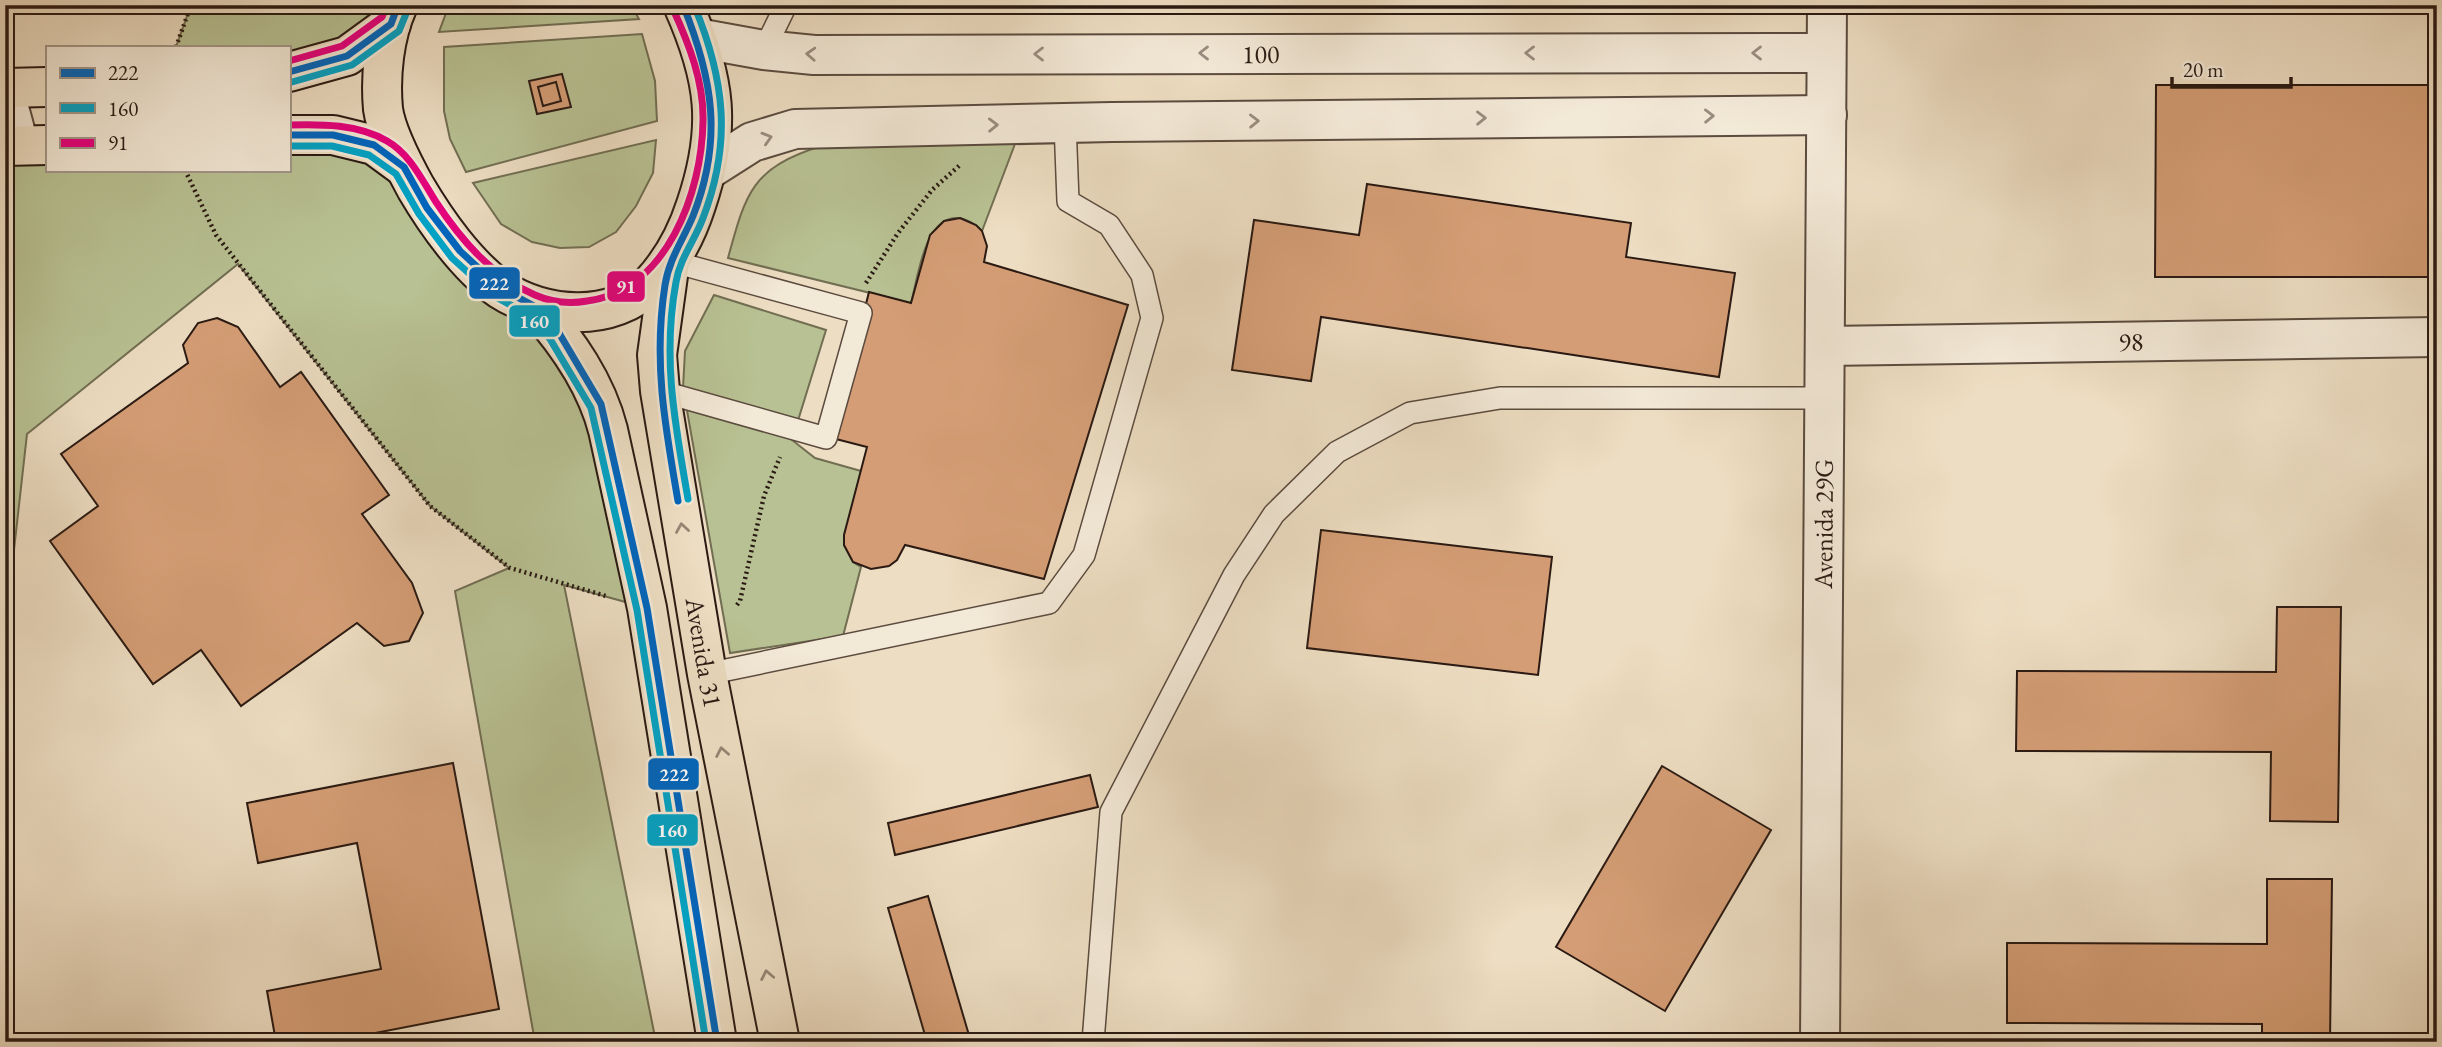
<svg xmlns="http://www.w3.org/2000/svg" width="2442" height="1047" font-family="'EB Garamond',serif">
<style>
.green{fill:#b8c193;stroke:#716e53;stroke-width:2}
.building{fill:#d49d75;stroke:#2a1a13;stroke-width:2}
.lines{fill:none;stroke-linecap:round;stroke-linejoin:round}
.lane-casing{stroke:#5b4b3f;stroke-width:24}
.street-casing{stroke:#5b4b3f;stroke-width:42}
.primary-casing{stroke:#2a1a13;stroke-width:42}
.path{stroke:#2a1a13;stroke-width:4.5;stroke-dasharray:2 3.5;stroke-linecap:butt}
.lane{stroke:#f3e9d7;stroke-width:21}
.street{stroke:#f3e9d7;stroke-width:38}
.primary{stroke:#edddc2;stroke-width:38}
.bus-1-casing{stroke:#f3e9d7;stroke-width:12}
.bus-2-casing{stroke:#f3e9d7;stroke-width:12}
.bus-3-casing{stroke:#f3e9d7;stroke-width:12}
.bus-1{stroke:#0065bd;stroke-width:7}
.bus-2{stroke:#02a2c5;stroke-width:7}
.bus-3{stroke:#e5007d;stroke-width:7}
.oneway{stroke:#998c7f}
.oneway2{stroke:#958573}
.labels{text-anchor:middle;stroke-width:5;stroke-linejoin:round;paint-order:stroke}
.street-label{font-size:26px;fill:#2a1a13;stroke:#f3e9d7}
.line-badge{stroke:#f3e9d7;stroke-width:2.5}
.badge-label{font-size:19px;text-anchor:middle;font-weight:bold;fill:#fff}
</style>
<rect width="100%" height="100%" fill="#edddc2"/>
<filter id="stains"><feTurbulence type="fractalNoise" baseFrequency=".00286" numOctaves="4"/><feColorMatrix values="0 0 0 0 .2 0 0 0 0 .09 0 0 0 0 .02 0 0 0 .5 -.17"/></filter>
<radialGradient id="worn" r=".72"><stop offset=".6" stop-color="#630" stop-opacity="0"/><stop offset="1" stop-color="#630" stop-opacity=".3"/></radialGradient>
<path class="green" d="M191 5H398L289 72V47H176Z
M449 5H631L639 19 439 32Z
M642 34 655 81 657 121 466 172 450 139 444 111V47Z
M289 135 374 145 559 333 647 608 564 585 656 1042H535L455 591 509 568 430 506 238 264 27 434 5 630V144H47V170H289Z
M1018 136 982 231C975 224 968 219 958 218 924 216 918 278 911 303L728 258C746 192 752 168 821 146Z
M656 140 653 173 636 206 616 232 589 247 560 248 532 242 501 224 473 183Z
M714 295 826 330 792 440 815 458 861 471 844 545 853 562 861 567 843 636 730 653 683 388 685 351Z"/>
<path class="building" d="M562 74 571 107 537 114 529 81Z
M556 82 561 101 543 106 538 87Z
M2156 85H2437V277H2155Z
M1367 184 1631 223 1626 257 1735 273 1719 377 1321 317 1311 381 1232 370 1254 220 1359 235Z
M960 218 976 225 982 231 987 246 984 262 1128 305 1044 579 905 545 897 560 889 566 871 569 853 562 844 545V535L867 447 832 438 869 292 911 303 930 235 944 221Z
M217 318 238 327 280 387 301 372 389 495 362 514 412 583 423 613 409 641 384 646 357 623 241 706 201 650 153 684 50 541 98 506 61 454 188 363 183 345 198 323Z
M1321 530 1552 557 1538 675 1307 648Z
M2277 607H2341L2338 822 2270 821 2271 752 2016 751 2017 671 2276 672Z
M453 763 499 1009 329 1042H276L267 991 381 969 357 843 258 863 247 803Z
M1662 766 1771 830 1665 1011 1556 947Z
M1090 775 1098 807 895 855 888 823Z
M2267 879H2332L2330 1042H2262V1024L2007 1023V943L2267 944Z
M928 896 971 1042H927L888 908Z"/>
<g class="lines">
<g class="lane-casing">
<path id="lane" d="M764 50 786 5
M660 391 826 438 861 313 670 261
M707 674 1049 603 1084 555 1152 318 1142 275 1109 225 1068 201 1065 123
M1093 1042 1111 812 1234 575 1274 514 1337 452 1410 413 1500 398H1824"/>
</g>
<g class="street-casing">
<g id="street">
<path id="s1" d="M697 38 764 50 814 55 1826 53"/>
<path d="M5 93 19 145"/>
<path d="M708 170 752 142 795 129 1112 122 1827 115"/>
<path id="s2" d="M1825 346 2437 337"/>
<path id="s3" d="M1820 1042 1827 5"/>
</g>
</g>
<g class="primary-casing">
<g id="primary">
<path d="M398 5C384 36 380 76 383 109 386 131 405 168 416 188 436 222 467 266 500 289 545 318 612 324 652 283 672 261 687 233 696 205 722 128 716 79 683 5"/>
<path d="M289 72 347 56 391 24"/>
<path d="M5 88 47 87"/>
<path d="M289 135H333L374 145 404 167"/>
<path d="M5 146 47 145"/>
<path id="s4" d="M670 261 657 355 660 391 707 674 780 1042"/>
<path d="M536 307C568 343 596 383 608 430L647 608 717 1042"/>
</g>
</g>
<path class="path" d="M176 47 191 5
M185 170 216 235 430 506 510 568 606 596
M866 283 898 233 932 190 960 165
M737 605 740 601 764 496 780 457"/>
<use href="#lane" class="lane"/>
<use href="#street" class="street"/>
<use href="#primary" class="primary"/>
<g class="bus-1-casing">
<path id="bus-1" d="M289 72 347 56 391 24 398 5
M289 135H333L374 145 404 167 427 208 460 251 500 288 536 307 559 333 601 404 647 608 717 1042
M678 501C665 426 653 361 665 285 669 259 683 240 693 216 723 140 713 79 683 5"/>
</g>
<g class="bus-2-casing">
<path id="bus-2" d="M292 82 352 65 399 31 408 9
M289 146H332L369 155 396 174 419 214 452 258 494 296 529 315 550 339 591 408 637 610 706 1042
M688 499C675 424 662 358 676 282 680 258 695 240 703 218 732 142 725 80 694 5"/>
</g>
<g class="bus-3-casing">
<path id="bus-3" d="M289 61 342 46 382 17 387 5
M289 125C322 124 358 124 387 141 410 154 422 180 436 202 461 240 492 276 535 295 551 302 570 304 587 301 667 291 702 192 703 121 704 82 689 44 673 9"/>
</g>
<use href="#bus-1" class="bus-1"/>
<use href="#bus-2" class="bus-2"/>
<use href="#bus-3" class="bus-3"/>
</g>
<defs><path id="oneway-chevron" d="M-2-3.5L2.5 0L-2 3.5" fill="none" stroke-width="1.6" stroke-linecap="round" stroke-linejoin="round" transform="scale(1.75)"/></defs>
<g class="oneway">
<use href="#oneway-chevron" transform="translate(1204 53) rotate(180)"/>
<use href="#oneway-chevron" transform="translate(1530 53) rotate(180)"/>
<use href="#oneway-chevron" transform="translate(1757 53) rotate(180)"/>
<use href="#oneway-chevron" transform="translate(811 54) rotate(-177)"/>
<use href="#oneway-chevron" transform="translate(1039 54) rotate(180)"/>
<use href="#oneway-chevron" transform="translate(1709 116) rotate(-1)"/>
<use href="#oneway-chevron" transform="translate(1481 118) rotate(-1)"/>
<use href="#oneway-chevron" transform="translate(1254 121) rotate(-1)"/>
<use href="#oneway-chevron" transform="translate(993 125) rotate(-1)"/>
<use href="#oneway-chevron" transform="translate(767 138) rotate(-17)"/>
</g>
<g class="oneway2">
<use href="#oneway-chevron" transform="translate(682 528) rotate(-99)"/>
<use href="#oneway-chevron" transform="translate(722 752) rotate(-101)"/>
<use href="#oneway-chevron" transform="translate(767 975) rotate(-101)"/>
</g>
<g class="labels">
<g class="street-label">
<text dy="9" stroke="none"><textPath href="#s1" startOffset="565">100</textPath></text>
<text dy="9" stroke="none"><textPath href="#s2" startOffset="306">98</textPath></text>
<text dy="9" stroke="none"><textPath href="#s3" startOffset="518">Avenida 29G</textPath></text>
<text dy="9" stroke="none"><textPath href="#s4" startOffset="396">Avenida 31</textPath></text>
</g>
</g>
<g class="line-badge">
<rect x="468" y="266" width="53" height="34" rx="7" fill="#0065bd"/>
<rect x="606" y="270" width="40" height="33" rx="7" fill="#e5007d"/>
<rect x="508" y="304" width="53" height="34" rx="7" fill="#02a2c5"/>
<rect x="647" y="757" width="53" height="34" rx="7" fill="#0065bd"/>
<rect x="646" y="813" width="53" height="34" rx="7" fill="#02a2c5"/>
</g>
<g class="badge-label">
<text x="494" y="290">222</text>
<text x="626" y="293">91</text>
<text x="534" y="328">160</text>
<text x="674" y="781">222</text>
<text x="672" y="837">160</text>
</g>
<rect width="2442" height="1047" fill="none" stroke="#edddc2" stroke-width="28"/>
<rect x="7" y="7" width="2428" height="1033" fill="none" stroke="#2a1a13" stroke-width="3.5"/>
<rect x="14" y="14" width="2414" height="1019" fill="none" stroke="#2a1a13" stroke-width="2"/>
<rect x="46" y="46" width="245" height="126" fill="#f3e9d7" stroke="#a39689" stroke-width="2"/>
<rect x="60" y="68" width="35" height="10" fill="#0065bd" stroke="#a39689" stroke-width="2"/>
<text x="108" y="80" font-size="21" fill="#2a1a13">222</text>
<rect x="60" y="103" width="35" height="10" fill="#02a2c5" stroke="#a39689" stroke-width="2"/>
<text x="108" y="116" font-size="21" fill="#2a1a13">160</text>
<rect x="60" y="138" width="35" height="10" fill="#e5007d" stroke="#a39689" stroke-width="2"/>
<text x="108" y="150" font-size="21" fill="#2a1a13">91</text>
<path d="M2172 77v10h119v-10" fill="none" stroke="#2a1a13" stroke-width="3.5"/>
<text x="2183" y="77" font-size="21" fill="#2a1a13" stroke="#f3e9d7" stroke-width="5" paint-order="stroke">20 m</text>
<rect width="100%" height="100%" filter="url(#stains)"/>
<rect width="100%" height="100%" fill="url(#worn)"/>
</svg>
